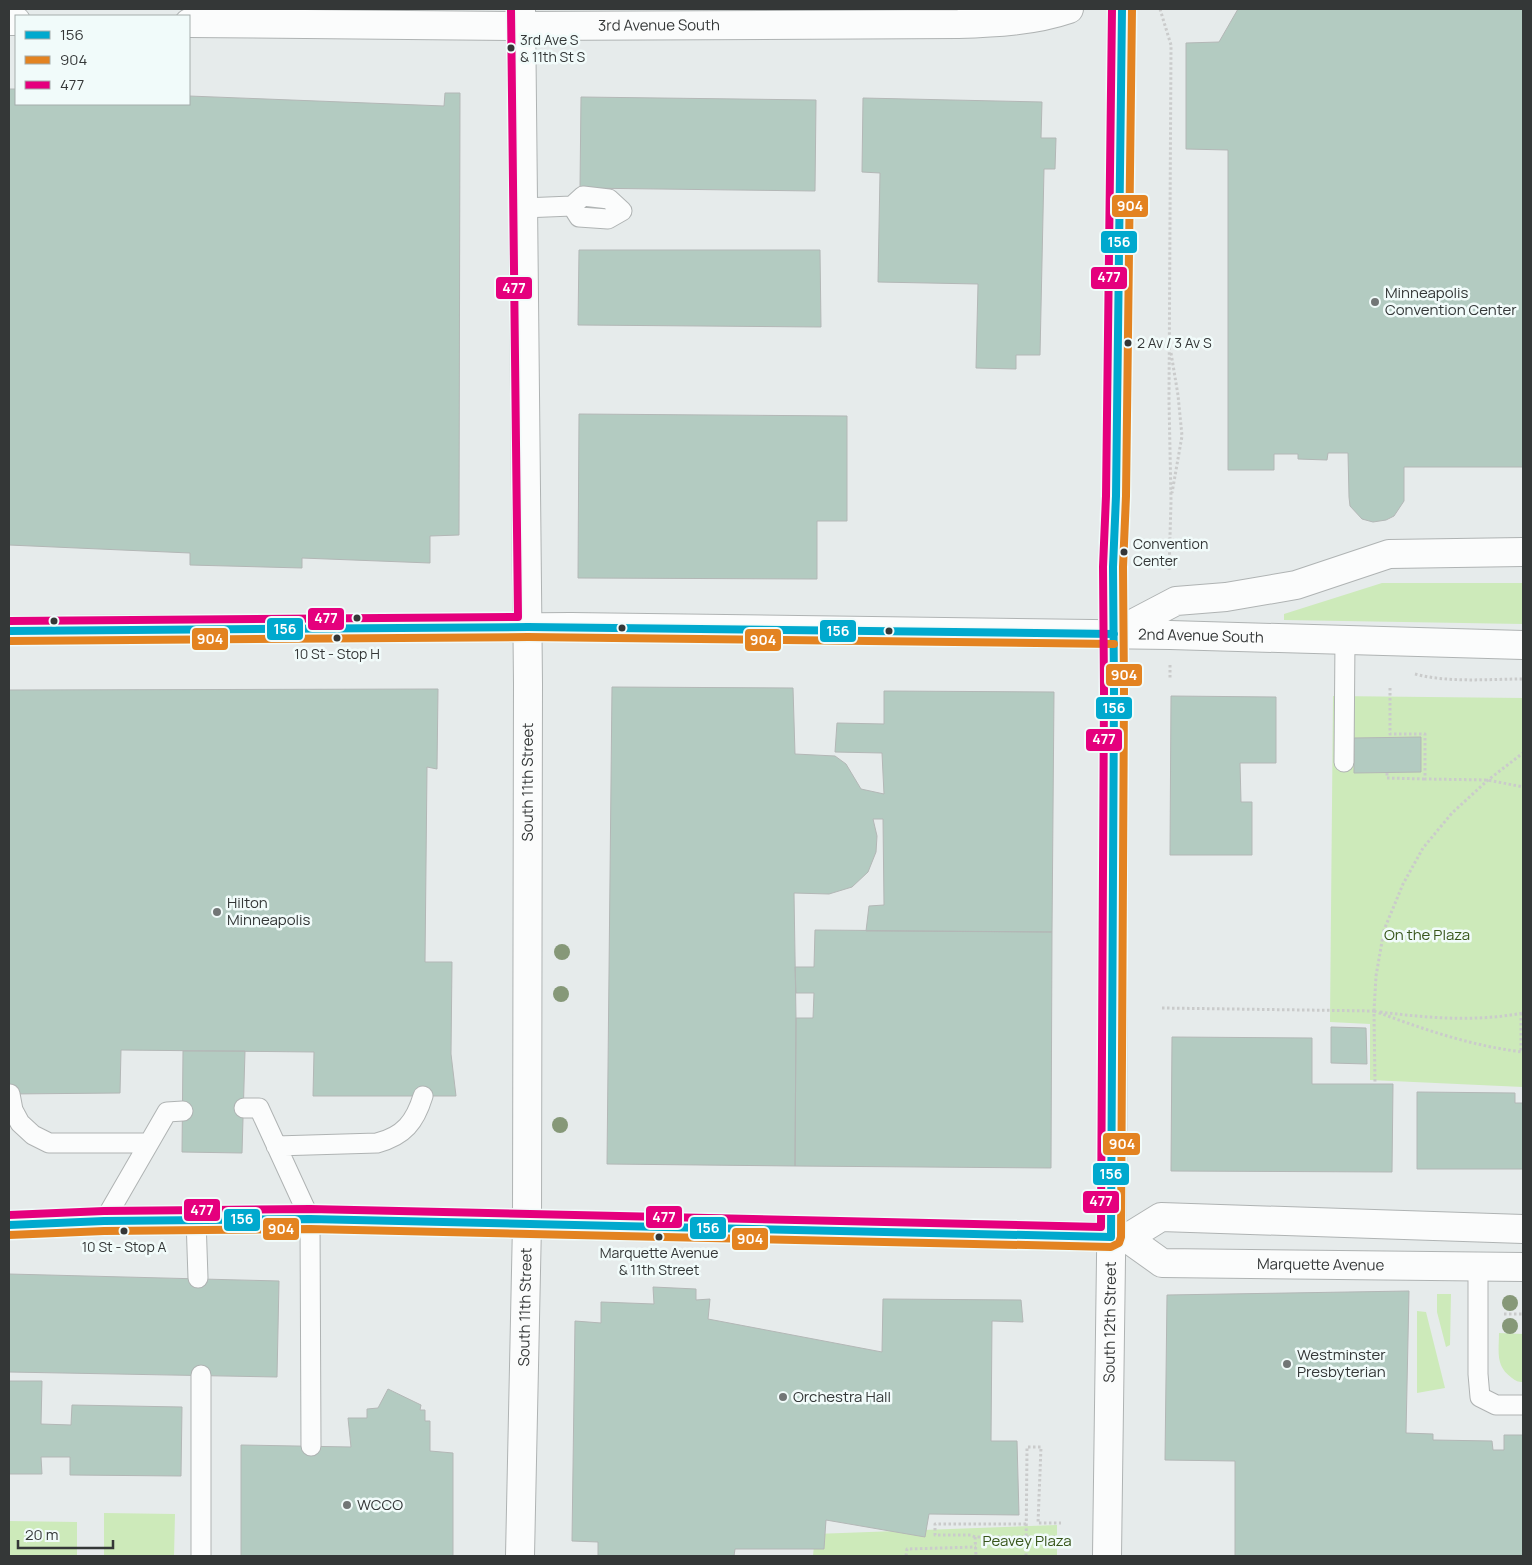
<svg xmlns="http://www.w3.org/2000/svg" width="1532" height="1565" font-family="Manrope,sans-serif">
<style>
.green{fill:#cdeaba}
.building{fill:#b3cbc1;stroke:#b3b7b6}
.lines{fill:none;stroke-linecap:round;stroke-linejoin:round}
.lane-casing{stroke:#afb3b3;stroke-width:21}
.secondary-casing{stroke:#afb3b3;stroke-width:30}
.path{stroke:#cacbcb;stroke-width:3;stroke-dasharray:2.5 2.5;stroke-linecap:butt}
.lane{stroke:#fbfcfc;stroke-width:19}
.secondary{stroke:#fbfcfc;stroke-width:28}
.bus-1-casing{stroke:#f1fbfa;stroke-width:11}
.bus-2-casing{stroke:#f1fbfa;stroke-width:11}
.bus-3-casing{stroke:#f1fbfa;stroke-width:11}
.bus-1{stroke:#00a9ce;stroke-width:8}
.bus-2{stroke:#e38321;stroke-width:8}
.bus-3{stroke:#e5007d;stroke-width:8}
.tree{fill:#869878}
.bus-dot{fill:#343737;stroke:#f1fbfa;stroke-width:2}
.poi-dot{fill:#727676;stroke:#f1fbfa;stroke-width:2}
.labels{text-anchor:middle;stroke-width:5;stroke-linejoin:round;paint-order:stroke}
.bus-label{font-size:14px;fill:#343737;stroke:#f1fbfa;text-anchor:start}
.street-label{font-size:15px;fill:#343737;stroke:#f1fbfa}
.poi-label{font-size:15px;fill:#343737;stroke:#f1fbfa;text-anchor:start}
.park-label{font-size:15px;fill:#37551a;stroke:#f1fbfa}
.line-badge{stroke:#f1fbfa;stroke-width:2}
.badge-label{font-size:14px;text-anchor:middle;font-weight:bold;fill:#fff}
</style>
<rect width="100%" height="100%" fill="#e6ebeb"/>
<path class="green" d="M1382 583H1523V624L1284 620V614Z
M1333 696 1523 698V1087L1370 1080V1024L1330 1022Z
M1437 1294H1451L1450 1345 1446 1347 1437 1312Z
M1417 1311 1426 1312 1445 1388 1417 1393Z
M1499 1333 1523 1334V1382C1518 1382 1516 1381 1512 1378 1495 1366 1499 1352 1499 1333Z
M104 1513 175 1514 174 1556H104Z
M9 1521 77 1522V1556H9Z
M1057 1525V1556H813L815 1534Z"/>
<path class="building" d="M1238 9H1523V467H1404V501L1394 516 1386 520 1373 522 1362 519 1350 506 1349 497 1348 453H1328L1327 460 1298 459V454H1274V470H1228V150L1186 149V43L1219 42Z
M9 89H16V104H189V96L444 106 445 93H460L459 535 430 536V563L302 558V568L190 565V553L9 545Z
M581 97 816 100 815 191 580 188Z
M863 98 1042 102 1041 138H1056L1055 169H1044L1040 355H1016V369L976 368 978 284 878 282 880 173 862 172Z
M579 250H820L821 327 578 325Z
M579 414 847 416V521H817V579L578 578Z
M612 687 793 688 795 754 835 756 846 764 861 789 884 794 882 753 835 752 837 723 884 724V691L1054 692 1052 932 866 931 869 906 884 905 883 819H873L877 836 876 852 868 872 852 887 829 894 794 893 796 1018 795 1166 607 1164Z
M438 689 437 769 427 767 425 962H452L451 1054 456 1096H313L314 1052 121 1050 120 1093 9 1094V690Z
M1171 696 1276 697V763H1240L1241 802H1252V855H1170Z
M1421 737V772L1354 773V738Z
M815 930 1052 932 1051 1168 795 1166 796 1018H813L814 993H796L795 967H814Z
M1331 1027 1366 1028 1367 1064 1331 1063Z
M1172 1037 1312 1038V1084H1393L1392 1172 1171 1171Z
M183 1051H245L242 1153 182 1152Z
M1417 1092 1515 1093V1103H1523V1169H1417Z
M9 1274 279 1281 277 1377 9 1372Z
M653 1287 696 1289V1300L710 1299 708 1319 882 1352 883 1299 1021 1300 1023 1322 992 1321 991 1441H1017L1019 1515 929 1514 925 1537 826 1520 824 1549H735L734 1556H598V1542L572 1541 575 1321 601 1323V1302L654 1304Z
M1409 1291 1406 1433 1433 1434V1440L1492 1441 1493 1450H1504V1435H1523V1556H1235V1461L1165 1460 1167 1295Z
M9 1381H42L41 1424 71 1425 72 1405 182 1407 181 1476 70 1475V1457H41L42 1474H9Z
M388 1389 421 1405 420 1410H425V1421H430V1451L453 1453V1556H241V1445L351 1447 348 1418H367V1409L378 1408Z"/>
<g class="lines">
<g class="lane-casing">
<path id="lane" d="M583 196 609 199 622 211 608 219 579 217 572 206Z
M523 208 572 206
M1344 762 1345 640
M10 1094 13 1110 20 1123 33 1135 49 1143H149
M244 1108H259L310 1219 311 1446
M276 1146 377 1143C404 1136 415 1122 423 1096
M196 1219 198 1278
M104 1221 167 1112 183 1111
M1478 1267V1374L1480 1397 1496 1405H1523
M201 1375V1556"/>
</g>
<g class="secondary-casing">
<g id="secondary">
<path d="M9 21H16"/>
<path id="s1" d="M189 23 521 26 958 24C995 23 1034 21 1069 9"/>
<path id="s2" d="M9 631 69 630 571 627 1170 635 1523 645"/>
<path d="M1115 633 1176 601 1226 597 1296 585 1389 554 1523 552"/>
<path id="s3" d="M9 1225 104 1221 310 1219 1111 1237 1127 1238 1162 1263 1523 1267"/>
<path d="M1127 1238 1161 1217 1523 1229"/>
<path id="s4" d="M520 1556 527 1224 528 683 521 9"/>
<path id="s5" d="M1107 1556 1112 1184 1114 691 1113 567 1116 496 1122 9"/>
</g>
</g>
<path class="path" d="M1160 9 1171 45 1169 400 1171 501 1169 572
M1171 353 1178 395 1182 436 1172 493
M1170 665V680
M1415 674C1449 683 1488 679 1523 679
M1390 688V734H1425V779L1488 780 1523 787
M1387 773V778L1425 779
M1162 1008 1374 1011 1375 1084
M1374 1011 1376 976 1384 930 1403 884 1423 848 1452 813 1488 780 1523 753
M1374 1011C1423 1029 1471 1046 1523 1052
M1380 1012C1428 1018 1475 1022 1523 1013
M1521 1013V1051
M1504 1314H1523
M1026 1524H935V1535H971L975 1537H1061
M975 1537 976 1556
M906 1556 907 1549 976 1547
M1026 1556 1027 1447H1041L1038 1523H1061"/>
<use href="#lane" class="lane"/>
<use href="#secondary" class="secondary"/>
<g class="bus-1-casing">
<path id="bus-1" d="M9 631 528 627 1114 634
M9 1225 104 1221 310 1219 1111 1237 1114 691 1113 567 1116 496 1122 9"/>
</g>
<g class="bus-2-casing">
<path id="bus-2" d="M9 641 528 637 1114 644
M9 1235 104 1231 310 1229 1111 1247 1119 1243 1121 1237 1124 691 1123 567 1126 496 1132 9"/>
</g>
<g class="bus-3-casing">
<path id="bus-3" d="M9 621 518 617 511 9
M9 1215 104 1211 310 1209 1101 1227 1104 691 1103 567 1106 496 1112 9"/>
</g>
<use href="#bus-1" class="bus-1"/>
<use href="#bus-2" class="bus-2"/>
<use href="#bus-3" class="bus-3"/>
</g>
<g class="tree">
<circle cx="562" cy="952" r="8"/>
<circle cx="561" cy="994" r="8"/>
<circle cx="560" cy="1125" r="8"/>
<circle cx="1510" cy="1303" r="8"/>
<circle cx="1510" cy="1326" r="8"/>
</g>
<g class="bus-dot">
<circle cx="511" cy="48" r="4.5"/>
<circle cx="1128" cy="343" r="4.5"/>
<circle cx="1124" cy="552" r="4.5"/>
<circle cx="357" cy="618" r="4.5"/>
<circle cx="54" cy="621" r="4.5"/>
<circle cx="622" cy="628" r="4.5"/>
<circle cx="889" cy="631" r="4.5"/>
<circle cx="337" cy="638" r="4.5"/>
<circle cx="124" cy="1231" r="4.5"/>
<circle cx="659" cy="1237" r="4.5"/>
</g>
<g class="poi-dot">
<circle cx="1375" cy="302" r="5"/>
<circle cx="217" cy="912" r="5"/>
<circle cx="1287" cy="1364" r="5"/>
<circle cx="783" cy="1397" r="5"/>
<circle cx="347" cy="1505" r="5"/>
</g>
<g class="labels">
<g class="bus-label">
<text x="520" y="45">3rd Ave S<tspan x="520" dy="17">&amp; 11th St S</tspan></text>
<text x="1137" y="348">2 Av / 3 Av S</text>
<text x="1133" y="549">Convention<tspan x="1133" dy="17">Center</tspan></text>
<text x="337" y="659" text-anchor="middle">10 St - Stop H</text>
<text x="124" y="1252" text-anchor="middle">10 St - Stop A</text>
<text x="659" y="1258" text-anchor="middle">Marquette Avenue<tspan x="659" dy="17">&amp; 11th Street</tspan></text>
</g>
<g class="street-label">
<text dy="5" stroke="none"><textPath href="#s1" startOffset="470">3rd Avenue South</textPath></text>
<text dy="5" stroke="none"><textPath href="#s2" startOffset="1192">2nd Avenue South</textPath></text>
<text dy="5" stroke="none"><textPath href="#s4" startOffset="774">South 11th Street</textPath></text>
<text dy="5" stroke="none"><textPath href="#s3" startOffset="1320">Marquette Avenue</textPath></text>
<text dy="5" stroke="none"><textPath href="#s4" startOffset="249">South 11th Street</textPath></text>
<text dy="5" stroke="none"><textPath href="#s5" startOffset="234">South 12th Street</textPath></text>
</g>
<g class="poi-label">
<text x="1385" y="298">Minneapolis<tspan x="1385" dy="17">Convention Center</tspan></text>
<text x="227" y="908">Hilton<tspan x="227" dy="17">Minneapolis</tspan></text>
<text x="1297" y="1360">Westminster<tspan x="1297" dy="17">Presbyterian</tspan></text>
<text x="793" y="1402">Orchestra Hall</text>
<text x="357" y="1510">WCCO</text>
</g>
<g class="park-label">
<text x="1427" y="940">On the Plaza</text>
<text x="1027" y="1546">Peavey Plaza</text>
</g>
</g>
<g class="line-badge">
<rect x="1111" y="194" width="38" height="24" rx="5" fill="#e38321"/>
<rect x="1100" y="230" width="38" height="24" rx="5" fill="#00a9ce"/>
<rect x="1090" y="266" width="38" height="24" rx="5" fill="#e5007d"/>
<rect x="495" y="276" width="38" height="24" rx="5" fill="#e5007d"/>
<rect x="307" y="607" width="38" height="24" rx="5" fill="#e5007d"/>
<rect x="266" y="617" width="38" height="24" rx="5" fill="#00a9ce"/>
<rect x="819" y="619" width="38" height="24" rx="5" fill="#00a9ce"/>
<rect x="191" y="627" width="38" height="24" rx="5" fill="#e38321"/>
<rect x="744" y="628" width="38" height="24" rx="5" fill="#e38321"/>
<rect x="1105" y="663" width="38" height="24" rx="5" fill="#e38321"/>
<rect x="1095" y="696" width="38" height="24" rx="5" fill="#00a9ce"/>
<rect x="1085" y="728" width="38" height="24" rx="5" fill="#e5007d"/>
<rect x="1102" y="1132" width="39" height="24" rx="5" fill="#e38321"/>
<rect x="1092" y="1162" width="38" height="24" rx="5" fill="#00a9ce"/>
<rect x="1082" y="1190" width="38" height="24" rx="5" fill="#e5007d"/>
<rect x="183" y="1198" width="38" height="24" rx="5" fill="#e5007d"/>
<rect x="645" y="1205" width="38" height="24" rx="5" fill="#e5007d"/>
<rect x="223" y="1208" width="38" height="24" rx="5" fill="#00a9ce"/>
<rect x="689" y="1216" width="38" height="24" rx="5" fill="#00a9ce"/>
<rect x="262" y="1217" width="38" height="24" rx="5" fill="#e38321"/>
<rect x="731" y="1227" width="38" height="24" rx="5" fill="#e38321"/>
</g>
<g class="badge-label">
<text x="1130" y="211">904</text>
<text x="1119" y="247">156</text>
<text x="1109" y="282">477</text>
<text x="514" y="293">477</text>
<text x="326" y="623">477</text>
<text x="285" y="634">156</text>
<text x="838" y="636">156</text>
<text x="210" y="644">904</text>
<text x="763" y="645">904</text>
<text x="1124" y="680">904</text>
<text x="1114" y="713">156</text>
<text x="1104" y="744">477</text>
<text x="1122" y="1149">904</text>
<text x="1111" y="1179">156</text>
<text x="1101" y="1206">477</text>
<text x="202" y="1215">477</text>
<text x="664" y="1222">477</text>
<text x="242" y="1224">156</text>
<text x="708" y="1233">156</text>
<text x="281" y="1234">904</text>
<text x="750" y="1244">904</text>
</g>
<rect width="1532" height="1565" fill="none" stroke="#343737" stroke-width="20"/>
<rect x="15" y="15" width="175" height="90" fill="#f1fbfa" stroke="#a5adac"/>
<rect x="25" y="31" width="25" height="8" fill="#00a9ce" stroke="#a5adac"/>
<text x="60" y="40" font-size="15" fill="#343737">156</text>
<rect x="25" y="56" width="25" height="8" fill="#e38321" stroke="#a5adac"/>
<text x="60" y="65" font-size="15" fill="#343737">904</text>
<rect x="25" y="81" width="25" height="8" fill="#e5007d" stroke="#a5adac"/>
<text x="60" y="90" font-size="15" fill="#343737">477</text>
<path d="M18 1540v8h95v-8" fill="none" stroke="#343737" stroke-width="2.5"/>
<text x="25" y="1540" font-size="15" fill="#343737" stroke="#f1fbfa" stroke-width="4" paint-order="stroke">20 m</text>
</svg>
